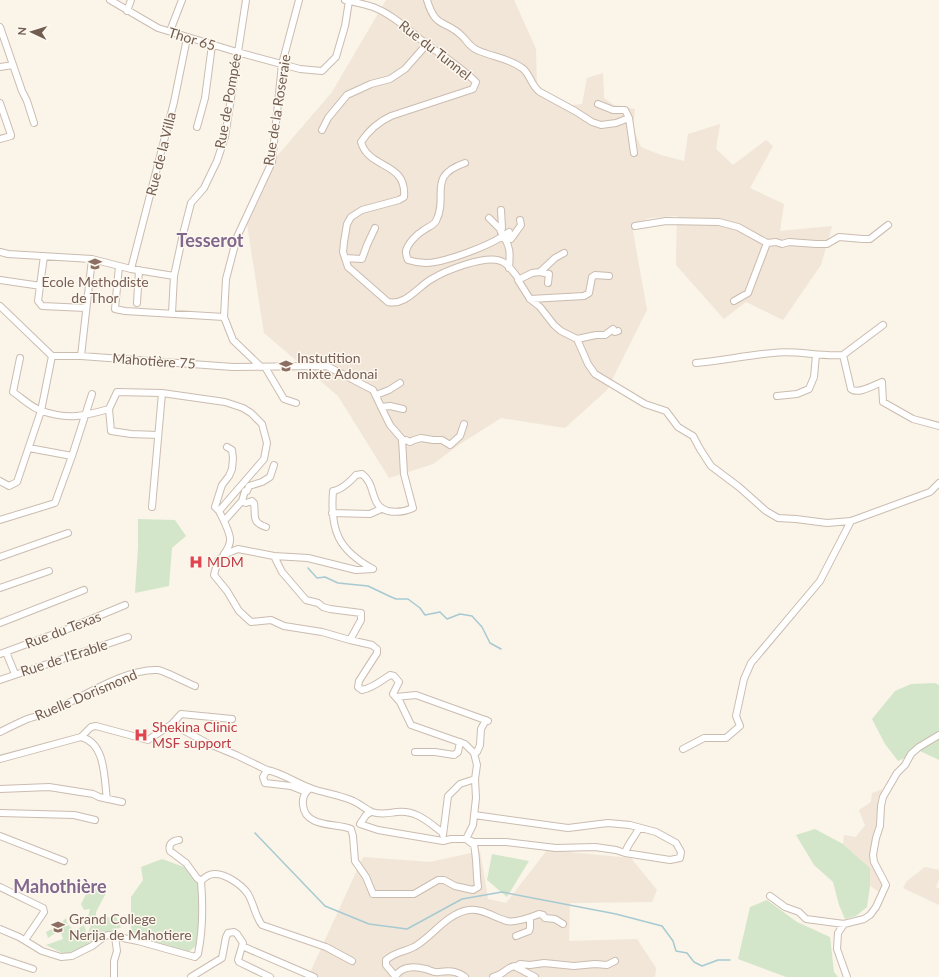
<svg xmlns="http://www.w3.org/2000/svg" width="939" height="977" font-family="Lato,sans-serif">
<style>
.residential{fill:#f1e6d8}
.green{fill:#d4e6c9}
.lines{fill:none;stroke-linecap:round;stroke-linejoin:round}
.stream{stroke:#a7cad2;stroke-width:1.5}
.minor-casing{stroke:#cbbcb0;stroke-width:8}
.minor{stroke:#fff;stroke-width:6}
.labels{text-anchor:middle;stroke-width:3;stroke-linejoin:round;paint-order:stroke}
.street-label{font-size:14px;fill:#725c4f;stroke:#fdf8ef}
.education-label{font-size:14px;fill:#785e54;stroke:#fdf8ef;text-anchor:start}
.health-label{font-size:14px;fill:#be3a42;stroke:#fdf8ef;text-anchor:start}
.district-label{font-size:18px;font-weight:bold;fill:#82678d;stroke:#fdf8ef}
</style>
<rect width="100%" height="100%" fill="#faf4e9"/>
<path class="residential" d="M386 0H514L536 49 537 89 565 106 582 104 587 78 603 73 604 98 614 105 635 109 633 129 641 147 661 155 684 161 688 134 720 124 716 149 733 165 766 140 773 146 750 188 784 204 780 231 832 226 821 265 783 320 746 302 724 319 676 265 677 216 649 218 632 226 647 310 607 390 565 428 501 418 460 444 433 464 389 478 338 396 264 333 247 224 273 161 332 92Z
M883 789 878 798 877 827 870 854 883 883 881 893 870 886V868L843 844 844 835 856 837 865 825 859 810 871 802 872 793Z
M547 850 631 858 657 890 652 902 570 903 569 941 637 939 656 968 655 977H308L363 857 430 862 480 851 488 899 506 903Z
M925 867 939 870V879L936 887 939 889V905L903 888 907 881Z"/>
<path class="green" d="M138 519 175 520 186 536 172 548 169 586 135 593 138 548Z
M935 683 939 685V760L920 751 898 761 885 744 872 719 895 691 911 684Z
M815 829 843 844 870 868V886L867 907 856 916 845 919 839 905 833 882 814 865 796 835Z
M492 854 529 861 507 897 487 880Z
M162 859 187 868 201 888 197 945 187 953 131 934V897L143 880 141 867Z
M102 887 107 891 96 912V917L101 920 103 918 116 916 121 928 112 929 115 932 89 942 90 946 66 955 46 945 63 939 60 930 48 938 46 932 59 925 66 918 67 923 74 931 84 925 89 941C89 938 88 936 88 934 89 927 94 925 88 917L90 909 84 910 81 904 88 890Z
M767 900 797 922 830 937 834 972 838 977H786L738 959 750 907Z"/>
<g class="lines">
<path class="stream" d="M308 568 317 578 325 577 338 583 368 586 389 596 396 599H408L420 608 425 615 440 612 447 619 460 614 472 616 482 627 490 643 501 649
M255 833 325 906 369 924 407 929 462 899 502 892 616 914 662 926 673 941 676 951 687 953 694 962 702 966 718 960H730"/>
<g class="minor-casing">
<path id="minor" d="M110 0 158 28 237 52 300 69 322 71 336 57 345 26 349 1
M345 0C354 2 364 4 373 7 394 15 410 32 429 46 445 57 462 68 476 82L473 89 391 116C378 122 369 130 361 142 369 170 407 161 404 197L399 200 362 210 351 217 347 224 344 242 343 252 348 267 388 302C405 306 417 288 430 280 444 271 488 253 503 262 509 265 514 273 518 278V280L530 299 540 307 554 325 561 331 577 339 588 364 595 374 645 404 666 411 678 427 693 436 700 449 711 466 739 487 766 511 778 518 796 519 827 523 851 521 930 492 939 483
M427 0C436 30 445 19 462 36 467 41 470 47 477 50 492 57 509 58 522 68 530 73 531 86 540 92L575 111 592 122 601 125 616 123 629 118
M127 11 131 0
M0 27 22 91 27 101 34 123
M170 31 182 0
M0 67 13 65
M0 103 11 135V136L0 139
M598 104 613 110H625L629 118 634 153
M197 127 205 98 212 45
M322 130 328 118 347 95 371 84 390 79 405 69 427 44
M465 163C426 176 449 196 436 221 434 225 428 227 424 230 417 234 408 243 406 251 406 254 407 258 408 260 414 262 420 263 426 263 444 263 488 246 503 236 511 247 510 255 509 268
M501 210 502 228 501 232
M489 218 500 229 503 236 509 232 511 239 521 225 520 220
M635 226 666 221 719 222 738 227 767 243 776 242 782 244 789 242 816 244H827L839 237 863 239H870L888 225
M0 252 8 254 92 259 131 269 174 276
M44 256 38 301 42 306 86 308
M345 258 362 259 367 245 375 228
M119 266 115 309 125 311 224 317
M131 269 174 102 187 38
M540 272 549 274 548 283
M0 280 41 286
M518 280 532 273 540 272 555 258 564 253
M530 299 584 296 589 293 592 277 595 275 609 276
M734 301 748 293 767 243
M137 303 139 270
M0 306 52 356
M172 313 174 276 183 234 191 203 204 188 217 161 225 137 246 0
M577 339 596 335H605L613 329 615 332 618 331
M843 355 883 325
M81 356 92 259
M20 358 13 392C22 398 32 408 42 411 68 420 84 416 109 409
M696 363C722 361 747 355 773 353 796 350 820 357 843 355L851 389C858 395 874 385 882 382L883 402 913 419 939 426
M261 367 233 340 224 317 226 279 237 237 272 162 282 64 299 0
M265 367 284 399 296 403
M376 395 389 390 400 383
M777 396 797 394 809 389 814 377 816 355
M381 407 390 406 403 409
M158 435 131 434 111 431 109 409 117 392 162 393 225 402 243 408 251 413 262 424 267 443 264 459 219 511
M402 442 406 440 410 442 414 440 421 438 433 440H442L450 445 460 436 464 424
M29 448 72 456
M0 481 9 486 17 482 41 411 52 356H81L233 367 327 366 373 390 385 415 390 425 402 439 404 474 413 508C404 512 397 513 388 511 369 506 377 485 362 474L356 475C351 481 341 490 333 491 330 530 338 550 373 569L356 570 308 558 274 556 282 572 306 600 318 603 323 607 330 609 361 613V620L350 640
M152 507 162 393
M332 513 370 514 381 509
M0 520 55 503 72 456 92 394
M224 521 219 511 215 507 222 485 229 476 232 469 233 458 232 450 227 447
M266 527C251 522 256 516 254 503L252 501 246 503 242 501 245 491H247L249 486 262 482 270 477 274 465
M224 554C234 541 230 535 224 521L242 501
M274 556 238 549 228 553 218 560 214 575 227 591 239 611 251 622 271 620 284 626 322 632 350 640 372 645 377 649V653L359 681 358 687 362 690C373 688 381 681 390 675L394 676 399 682 393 694 400 702 411 725 465 744 474 753
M0 557 68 533
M0 588 49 571
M0 623 84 590
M6 652 15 674
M0 654 65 630 125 605
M0 680 128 637
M396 697 416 695 488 721
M172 724 181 714 232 719
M0 732C8 728 16 724 25 720 34 716 45 715 54 710 83 697 126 668 158 670 165 671 187 683 195 686
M81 737C106 743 104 779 107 799
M683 749 704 738H726L740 726 736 716 744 679 751 663 820 581 851 521
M415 752H435L454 755 458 752 460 742
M0 759 81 737 91 727 96 726 148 740 172 724 207 743 236 755 267 770 263 777 265 783 291 786 306 792
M267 770C283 773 297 784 313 789 325 793 339 795 351 800 359 803 365 809 372 812 381 815 388 813 397 812 417 810 428 822 443 833
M310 788C305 793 302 797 303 805 305 828 336 823 351 829L353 836 355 861 366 877 373 894H414L438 880H444L455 886 473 890 478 887C476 872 477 859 474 845L466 839 473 825 476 798 475 779 477 765 474 753 477 752 480 745 481 729 486 720
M0 789 49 787 93 794 99 797 122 802
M371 812 366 815 360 824 378 830 443 841 451 839H466L474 842H506L556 848 595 847 616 850 625 853 670 860 680 858 681 852 676 843 656 832 630 825 608 823 568 828 474 815
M0 813 74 815 95 820
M443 835 448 796 460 784 475 779
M0 836 64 861
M625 853C628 843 635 837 639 828
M201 881C205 877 209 874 214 874 225 873 242 885 248 894 254 904 255 916 262 925L326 947 352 961
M0 887 43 908 44 912 25 940
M770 896 785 907 799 912 806 919 844 924 864 919 870 915 876 907 886 885 874 862 873 855 876 838 880 826 881 806 883 797 897 773 905 765 911 754 919 747 939 735
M844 924 838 933 837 949 847 977
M0 929 19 937 42 951 61 957 72 956 92 946 105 936 108 935 138 941 195 957 198 954C203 930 203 905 201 881L197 878 186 863 170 851C168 844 172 841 179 840
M516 936 529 931 530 928V919
M242 946 314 977
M0 958 33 969
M516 967 520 964 530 965 544 963 574 966 595 964 607 965 615 961
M395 976 386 965V960C395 952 404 952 414 947 432 937 447 913 469 910 482 908 495 918 507 921 515 923 532 917 539 914L543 915 545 918 555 919 563 924
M114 977V961L117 951 115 937
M191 977 222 958 226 937 228 933 234 932 237 934 243 943 238 960 239 962 270 977
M395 977C401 966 414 966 426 969 430 970 434 973 438 972 448 971 455 970 465 977
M493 977C504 975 504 969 514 966L535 977"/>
</g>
<use href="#minor" class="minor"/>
</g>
<defs>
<g id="school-bare" transform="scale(1.08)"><path d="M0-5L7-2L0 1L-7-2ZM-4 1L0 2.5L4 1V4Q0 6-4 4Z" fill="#8d6e63" stroke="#fdf8ef" stroke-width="2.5" paint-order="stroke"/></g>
<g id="hospital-bare" transform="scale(1.08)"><path d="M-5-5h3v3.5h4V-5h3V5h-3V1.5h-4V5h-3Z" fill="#e0444e" stroke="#fdf8ef" stroke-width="2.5" paint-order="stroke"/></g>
</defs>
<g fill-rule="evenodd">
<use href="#school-bare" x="95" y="264"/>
<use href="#school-bare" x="286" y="366"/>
<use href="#hospital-bare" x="196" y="562"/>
<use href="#hospital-bare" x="141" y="735"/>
<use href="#school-bare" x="58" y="927"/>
</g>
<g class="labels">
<g class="street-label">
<text transform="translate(192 39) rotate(17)" y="5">Thor 65</text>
<text transform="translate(435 50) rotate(38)" y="5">Rue du Tunnel</text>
<text transform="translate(228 101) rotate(-80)" y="5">Rue de Pompée</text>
<text transform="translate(277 110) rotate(-81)" y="5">Rue de la Roseraie</text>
<text transform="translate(161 154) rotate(-76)" y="5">Rue de la Villa</text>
<text transform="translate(154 361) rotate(4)" y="5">Mahotière 75</text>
<text transform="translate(63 630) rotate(-21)" y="5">Rue du Texas</text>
<text transform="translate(64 658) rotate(-18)" y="5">Rue de l'Erable</text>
<text transform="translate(86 695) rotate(-23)" y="5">Ruelle Dorismond</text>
</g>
<g class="education-label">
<text x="95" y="287" text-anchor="middle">Ecole Methodiste<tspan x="95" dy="16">de Thor</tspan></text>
<text x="297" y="363">Instutition<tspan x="297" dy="16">mixte Adonai</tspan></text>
<text x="69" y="924">Grand College<tspan x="69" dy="16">Nerija de Mahotiere</tspan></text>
</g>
<g class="health-label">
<text x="207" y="567">MDM</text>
<text x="152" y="732">Shekina Clinic<tspan x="152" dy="16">MSF support</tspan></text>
</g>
<g class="district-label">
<text x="210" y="247">Tesserot</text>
<text x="60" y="893">Mahothière</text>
</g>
</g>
<g transform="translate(32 32) rotate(274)" stroke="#fdf8ef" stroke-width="3" paint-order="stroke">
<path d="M0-3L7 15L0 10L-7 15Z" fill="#725c4f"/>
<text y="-6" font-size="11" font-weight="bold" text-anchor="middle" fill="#725c4f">N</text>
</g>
</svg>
